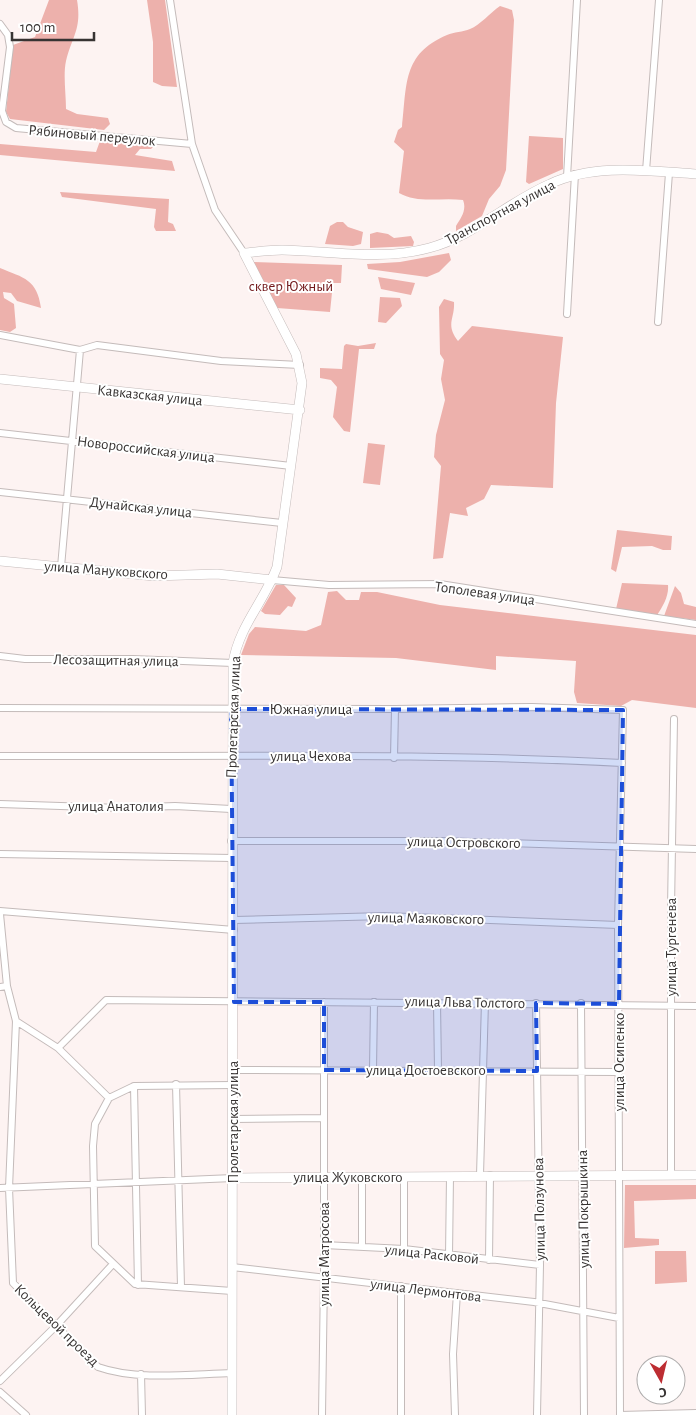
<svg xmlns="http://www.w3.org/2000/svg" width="696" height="1415" font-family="'Alegreya Sans',sans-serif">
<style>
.green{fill:#edb1ac}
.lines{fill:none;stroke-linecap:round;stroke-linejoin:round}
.street-casing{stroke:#c4bbba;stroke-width:8}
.secondary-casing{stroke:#c4bbba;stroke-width:10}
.street{stroke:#fff;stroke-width:6}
.secondary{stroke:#fff;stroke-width:9}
.marked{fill:#1d4ed8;fill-opacity:0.2;stroke:#1d4ed8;stroke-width:4;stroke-dasharray:10 6;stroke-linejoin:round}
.labels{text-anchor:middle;stroke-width:4;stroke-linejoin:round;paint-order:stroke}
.street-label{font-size:15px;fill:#373332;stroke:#fff}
.park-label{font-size:15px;fill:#731a1c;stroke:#fff}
</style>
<rect width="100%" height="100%" fill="#fdf3f2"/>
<path class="green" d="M49 0H77C82 29 72 36 66 61 63 75 66 94 66 109L77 114 108 118 110 124 104 130 10 119 6 112 13 45 35 37Z
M147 0H165L177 87 162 86 153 82V42Z
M500 6 512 10 514 20 506 170 500 186 489 199 482 216 456 231V226C461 218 467 210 463 200 441 197 418 204 399 193L404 151 394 142 398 130 402 127C407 85 402 54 447 35 454 32 463 32 470 29 480 25 490 13 500 6Z
M529 136 563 138V169L529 184 526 182Z
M100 141 155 145 151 149H140L135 155 172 161 175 171 0 155V144L96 152Z
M60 192 169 199 168 222 173 224 176 231H156L154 227 156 209 62 197Z
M337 222H343L348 227 363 232 361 244 353 246 325 244 330 226Z
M377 232 388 234 394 238 411 236 414 242 413 246 370 248V234Z
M449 253 451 260 439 272 427 277 368 269 367 264 400 262Z
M253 262 342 265 341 283H333L330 312 277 308Z
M0 268C24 278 37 279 41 308L17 301 11 293 3 292 4 298 14 304 16 328 10 332 0 330Z
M378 277 415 283 411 295 381 289Z
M380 297 400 298 402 306 386 323 378 322Z
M444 299 454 302C455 319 445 324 458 341L472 326 563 337 556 403 553 488 491 485 484 499 466 508 468 516 450 513 443 558 433 559 441 466 434 457 436 435 445 400 441 379 444 360 440 354 439 307Z
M376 343 374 349H359L350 432 344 431 333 417 337 387 331 380 320 378V368L342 369 344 346 346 344 358 346Z
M368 443 385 445 380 485 363 483Z
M617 530 672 536 671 550H663L652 546 622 547 616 572 611 569Z
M622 583 668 585C669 596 663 606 657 615L616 609Z
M276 585H284L296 598 292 607 288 606 280 615 265 614 261 611Z
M675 586 681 593 684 604 696 607V620L664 616Z
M337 591 346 600H359L361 592H377L440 605 696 635V708L632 700 621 706 577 703 574 692 576 661 496 656V670L396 658 241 655 249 634 255 627 306 631 321 625 328 592Z
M625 1185H696V1199L634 1201 635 1238 659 1239V1245L624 1248Z
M655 1251H686L687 1282 655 1284Z"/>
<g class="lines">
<g class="street-casing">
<path id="street" d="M170 0 192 144 215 210 244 253
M0 24 8 35 10 47 2 111 6 122 16 128 192 144
M646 171 659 0
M567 177 577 0
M567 314 575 174
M658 322 669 173
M0 335 80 350 97 345 221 361 300 365
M0 433 291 466
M0 492 282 523
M61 567 80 350
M272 580 329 585 440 584 696 624
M0 656 25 659H133L233 663
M0 708 395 709 532 707 623 710 618 925 620 1415
M0 756C207 757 415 752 622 763
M394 758 395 709
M0 804 121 808 175 806 231 809
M231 841H442L696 849
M0 854 232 858
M0 911 234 930
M0 914 7 986
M234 920 384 916 618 925
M0 987 7 986 16 1021 9 1188 13 1283 98 1367C137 1381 191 1374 232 1373
M437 1002 438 1070
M536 1003 540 1265 537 1415
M581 1003 584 1415
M16 1021 58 1048 109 1098
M58 1048 106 1000 696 1006
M233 1070 619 1072
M373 1070 374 1002
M176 1084 181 1287
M134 1086 138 1285
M233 1119 324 1118
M480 1175 485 1002
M671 1175V909L674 719
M404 1177V1249
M0 1188 233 1178
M324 1245 404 1249 540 1265
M362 1247V1177
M449 1256 450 1176
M489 1260 490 1175
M232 1267 534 1302 619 1318
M401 1286V1415
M232 1291 135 1284 95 1246 93 1146 95 1124 109 1098 134 1086 233 1085
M141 1374 142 1415
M0 1381 56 1326 113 1264
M0 1392 26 1415
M322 1415 324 1278V1002
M455 1415 453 1354 457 1293
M620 1415 696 1413"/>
</g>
<g class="secondary-casing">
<path id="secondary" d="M0 379 300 410
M0 561 154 576 217 574 272 580
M233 1178 696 1175
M232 1415 233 663C239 626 264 602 277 567L302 383 296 354 244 253C256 252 269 250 282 250 331 251 381 261 429 248 474 236 508 202 550 184 594 163 649 171 696 174"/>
</g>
<use href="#street" class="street"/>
<use href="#secondary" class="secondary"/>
</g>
<path class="marked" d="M231 709 623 710 619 1004 536 1003 537 1071 324 1070V1002H234Z"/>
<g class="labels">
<g class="street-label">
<text transform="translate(92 135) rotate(5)" y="5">Рябиновый переулок</text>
<text transform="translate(500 212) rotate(-28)" y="5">Транспортная улица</text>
<text transform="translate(150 395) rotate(6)" y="5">Кавказская улица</text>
<text transform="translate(146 449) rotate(7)" y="5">Новороссийская улица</text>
<text transform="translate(141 507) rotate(6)" y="5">Дунайская улица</text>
<text transform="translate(106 570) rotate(4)" y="5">улица Мануковского</text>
<text transform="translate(485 593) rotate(8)" y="5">Тополевая улица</text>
<text transform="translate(116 660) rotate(1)" y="5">Лесозащитная улица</text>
<text x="311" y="714">Южная улица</text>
<text transform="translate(233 717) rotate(-88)" y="5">Пролетарская улица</text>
<text x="311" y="761">улица Чехова</text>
<text x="116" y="811">улица Анатолия</text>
<text transform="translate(464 842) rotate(1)" y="5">улица Островского</text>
<text transform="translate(426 918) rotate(1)" y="5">улица Маяковского</text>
<text transform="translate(671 947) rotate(-90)" y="5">улица Тургенева</text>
<text transform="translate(465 1002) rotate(1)" y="5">улица Льва Толстого</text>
<text transform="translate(619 1062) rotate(-90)" y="5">улица Осипенко</text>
<text x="426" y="1075">улица Достоевского</text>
<text transform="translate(233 1122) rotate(-90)" y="5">Пролетарская улица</text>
<text x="348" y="1182">улица Жуковского</text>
<text transform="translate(539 1209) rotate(-91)" y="5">улица Ползунова</text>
<text transform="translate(583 1209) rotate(-91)" y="5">улица Покрышкина</text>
<text transform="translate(324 1254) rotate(-90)" y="5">улица Матросова</text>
<text transform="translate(432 1254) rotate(6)" y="5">улица Расковой</text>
<text transform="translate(426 1290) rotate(7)" y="5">улица Лермонтова</text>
<text transform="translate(57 1325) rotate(44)" y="5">Кольцевой проезд</text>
</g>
<g class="park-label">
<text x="291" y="291">сквер Южный</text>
</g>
</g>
<g transform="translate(661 1380) rotate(172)"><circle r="24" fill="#ffffff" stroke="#afadad"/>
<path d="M0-4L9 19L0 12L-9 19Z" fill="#bd2d32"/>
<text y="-8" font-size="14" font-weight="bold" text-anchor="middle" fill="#373332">С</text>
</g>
<path d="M12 32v8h82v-8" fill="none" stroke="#373332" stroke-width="2.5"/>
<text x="20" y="32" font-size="15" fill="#373332" stroke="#ffffff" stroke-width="4" paint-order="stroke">100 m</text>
</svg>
